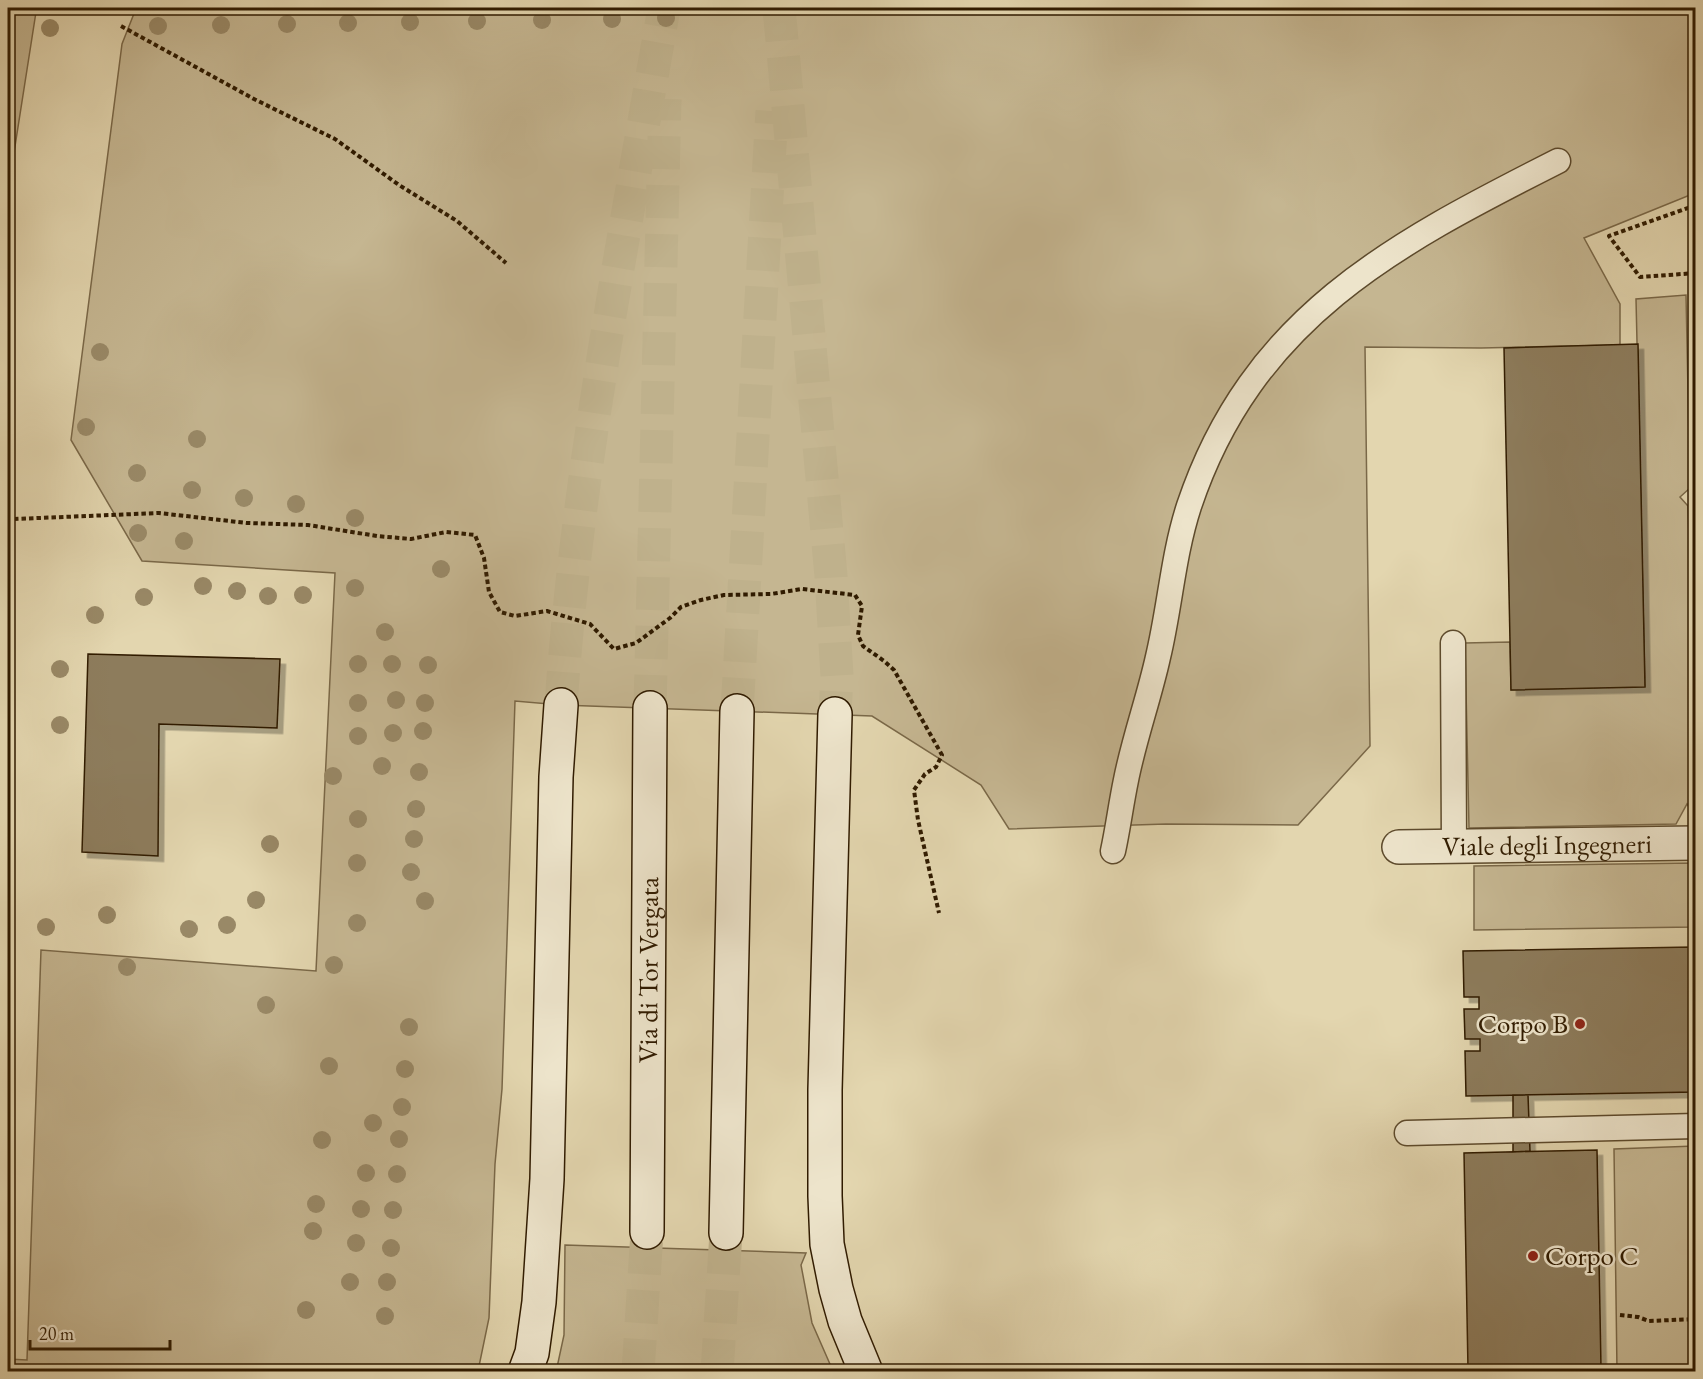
<svg xmlns="http://www.w3.org/2000/svg" width="1703" height="1379" font-family="'EB Garamond',serif">
<style>
.green{fill:#c5b691;stroke:#7a6848;stroke-width:1.5}
.building{fill:#8d7c5b;stroke:#301b00;stroke-width:1.5;filter:url(#shadow)}
.lines{fill:none;stroke-linecap:round;stroke-linejoin:round}
.secondary-tunnel{stroke:#bfb18c;stroke-width:33;stroke-dasharray:33 16;stroke-linecap:butt}
.service-casing{stroke:#5d4a2c;stroke-width:27}
.pedestrian-casing{stroke:#5d4a2c;stroke-width:36}
.secondary-casing{stroke:#301b00;stroke-width:36}
.path{stroke:#301b00;stroke-width:4;stroke-dasharray:4.5 3;stroke-linecap:butt}
.service{stroke:#ede4cb;stroke-width:24}
.pedestrian{stroke:#ede4cb;stroke-width:33}
.secondary{stroke:#ede4cb;stroke-width:33}
.tree{fill:#998967}
.poi-dot{fill:#8f2418;stroke:#ede4cb;stroke-width:2}
.labels{text-anchor:middle;stroke-width:5;stroke-linejoin:round;paint-order:stroke}
.street-label{font-size:27px;fill:#301b00;stroke:#ede4cb}
.poi-label{font-size:27px;fill:#301b00;stroke:#ede4cb;text-anchor:end}
</style>
<defs>
<filter id="shadow"><feDropShadow dx="5.5" dy="5.5" stdDeviation="0" flood-color="#0004"/></filter>
</defs>
<rect width="100%" height="100%" fill="#e3d6af"/>
<filter id="stains"><feTurbulence type="fractalNoise" baseFrequency=".00333" numOctaves="4"/><feColorMatrix values="0 0 0 0 .2 0 0 0 0 .09 0 0 0 0 .02 0 0 0 .5 -.17"/></filter>
<radialGradient id="worn" r=".72"><stop offset=".6" stop-color="#630" stop-opacity="0"/><stop offset="1" stop-color="#630" stop-opacity=".3"/></radialGradient>
<path class="green" d="M140 8H1695V193L1584 238 1620 304V345L1481 348 1365 347 1370 746 1298 825 1166 824 1009 829 981 785 872 716 561 705 515 701 502 1089 495 1164 489 1318 478 1371 8 1372V1359L27 1360 41 950 316 971 335 573 142 561 71 440 122 44 135 11Z
M8 11 36 12 8 191Z
M1686 295 1690 488 1680 497 1688 506 1695 713V815L1687 804 1676 824 1469 828 1465 643 1510 642 1511 690 1645 686 1636 299Z
M1695 863V927L1474 930V866Z
M1695 1146V1371H1617L1614 1149Z
M565 1245 806 1253 801 1265 812 1323 833 1371 556 1372 564 1335Z"/>
<path class="building" d="M1638 344 1645 687 1511 690 1504 348Z
M88 654 280 659 277 728 159 724 158 856 82 852Z
M1693 947 1696 967V1092L1466 1096 1465 1051H1480V1039H1465L1464 1009H1479V997H1464L1463 951Z
M1513 1095H1528L1530 1151 1513 1152Z
M1597 1150 1601 1367 1468 1369 1464 1153Z
M1601 1367V1372H1468V1369Z"/>
<g class="lines">
<path class="secondary-tunnel" d="M779 8 831 576 837 676 835 714
M561 705C577 470 624 239 664 8
M650 708 665 99
M737 711 772 111
M638 1372 647 1232
M717 1372 726 1233"/>
<g class="service-casing">
<path id="service" d="M1453 643 1454 846
M1113 851C1118 828 1121 804 1126 780 1134 739 1149 698 1158 657 1170 607 1173 555 1189 506 1252 318 1392 245 1558 161
M1407 1133 1696 1126"/>
</g>
<g class="pedestrian-casing">
<g id="pedestrian">
<path id="s1" d="M1399 847 1696 843"/>
</g>
</g>
<g class="secondary-casing">
<g id="secondary">
<path d="M835 714 825 1090V1196L827 1244 836 1289 845 1321 866 1372"/>
<path id="s2" d="M647 1232 650 708"/>
<path d="M726 1233 737 711"/>
<path d="M525 1372 532 1353 539 1302 547 1179 556 777 561 705"/>
</g>
</g>
<path class="path" d="M121 26 254 99 335 139 399 185 457 221 506 263
M1696 205 1609 236 1640 277 1696 273
M14 519 159 513 247 523 308 525 377 536 411 539 446 532 475 535 484 558 489 592 500 612 515 616 547 611 590 624 614 649 636 643 670 618 681 607 701 600 724 595 771 594 802 589 855 595 862 606 858 635 863 646 884 661 894 670 942 755 936 767 925 774 914 790 918 820 939 913
M1620 1315 1638 1317 1649 1321 1696 1319"/>
<use href="#service" class="service"/>
<use href="#pedestrian" class="pedestrian"/>
<use href="#secondary" class="secondary"/>
</g>
<g class="tree">
<circle cx="666" cy="18" r="9"/>
<circle cx="612" cy="19" r="9"/>
<circle cx="542" cy="20" r="9"/>
<circle cx="477" cy="21" r="9"/>
<circle cx="410" cy="22" r="9"/>
<circle cx="348" cy="23" r="9"/>
<circle cx="287" cy="24" r="9"/>
<circle cx="221" cy="25" r="9"/>
<circle cx="158" cy="26" r="9"/>
<circle cx="50" cy="28" r="9"/>
<circle cx="100" cy="352" r="9"/>
<circle cx="86" cy="427" r="9"/>
<circle cx="197" cy="439" r="9"/>
<circle cx="137" cy="473" r="9"/>
<circle cx="192" cy="490" r="9"/>
<circle cx="244" cy="498" r="9"/>
<circle cx="296" cy="504" r="9"/>
<circle cx="355" cy="518" r="9"/>
<circle cx="138" cy="533" r="9"/>
<circle cx="184" cy="541" r="9"/>
<circle cx="441" cy="569" r="9"/>
<circle cx="203" cy="586" r="9"/>
<circle cx="355" cy="588" r="9"/>
<circle cx="237" cy="591" r="9"/>
<circle cx="303" cy="595" r="9"/>
<circle cx="268" cy="596" r="9"/>
<circle cx="144" cy="597" r="9"/>
<circle cx="95" cy="615" r="9"/>
<circle cx="385" cy="632" r="9"/>
<circle cx="358" cy="664" r="9"/>
<circle cx="392" cy="664" r="9"/>
<circle cx="428" cy="665" r="9"/>
<circle cx="60" cy="669" r="9"/>
<circle cx="396" cy="700" r="9"/>
<circle cx="358" cy="703" r="9"/>
<circle cx="425" cy="703" r="9"/>
<circle cx="60" cy="725" r="9"/>
<circle cx="423" cy="731" r="9"/>
<circle cx="393" cy="733" r="9"/>
<circle cx="358" cy="736" r="9"/>
<circle cx="382" cy="766" r="9"/>
<circle cx="419" cy="772" r="9"/>
<circle cx="333" cy="776" r="9"/>
<circle cx="416" cy="809" r="9"/>
<circle cx="358" cy="819" r="9"/>
<circle cx="414" cy="839" r="9"/>
<circle cx="270" cy="844" r="9"/>
<circle cx="357" cy="863" r="9"/>
<circle cx="411" cy="872" r="9"/>
<circle cx="256" cy="900" r="9"/>
<circle cx="425" cy="901" r="9"/>
<circle cx="107" cy="915" r="9"/>
<circle cx="357" cy="923" r="9"/>
<circle cx="227" cy="925" r="9"/>
<circle cx="46" cy="927" r="9"/>
<circle cx="189" cy="929" r="9"/>
<circle cx="334" cy="965" r="9"/>
<circle cx="127" cy="967" r="9"/>
<circle cx="266" cy="1005" r="9"/>
<circle cx="409" cy="1027" r="9"/>
<circle cx="329" cy="1066" r="9"/>
<circle cx="405" cy="1069" r="9"/>
<circle cx="402" cy="1107" r="9"/>
<circle cx="373" cy="1123" r="9"/>
<circle cx="399" cy="1139" r="9"/>
<circle cx="322" cy="1140" r="9"/>
<circle cx="366" cy="1173" r="9"/>
<circle cx="397" cy="1174" r="9"/>
<circle cx="316" cy="1204" r="9"/>
<circle cx="361" cy="1209" r="9"/>
<circle cx="393" cy="1210" r="9"/>
<circle cx="313" cy="1231" r="9"/>
<circle cx="356" cy="1243" r="9"/>
<circle cx="391" cy="1248" r="9"/>
<circle cx="350" cy="1282" r="9"/>
<circle cx="387" cy="1282" r="9"/>
<circle cx="306" cy="1310" r="9"/>
<circle cx="385" cy="1316" r="9"/>
</g>
<g class="poi-dot">
<circle cx="1580" cy="1024" r="6"/>
<circle cx="1533" cy="1256" r="6"/>
</g>
<g class="labels">
<g class="street-label">
<text dy="9" stroke="none"><textPath href="#s1" startOffset="148">Viale degli Ingegneri</textPath></text>
<text dy="9" stroke="none"><textPath href="#s2" startOffset="262">Via di Tor Vergata</textPath></text>
</g>
<g class="poi-label">
<text x="1568" y="1033">Corpo B</text>
<text x="1545" y="1265" text-anchor="start">Corpo C</text>
</g>
</g>
<rect width="1703" height="1379" fill="none" stroke="#e3d6af" stroke-width="30"/>
<rect x="9" y="9" width="1685" height="1361" fill="none" stroke="#301b00" stroke-width="3"/>
<rect x="15" y="15" width="1673" height="1349" fill="none" stroke="#301b00" stroke-width="1.5"/>
<path d="M30 1340v9h140v-9" fill="none" stroke="#301b00" stroke-width="3"/>
<text x="39" y="1340" font-size="18" fill="#301b00" stroke="#ede4cb" stroke-width="4.5" paint-order="stroke">20 m</text>
<rect width="100%" height="100%" filter="url(#stains)"/>
<rect width="100%" height="100%" fill="url(#worn)"/>
</svg>
